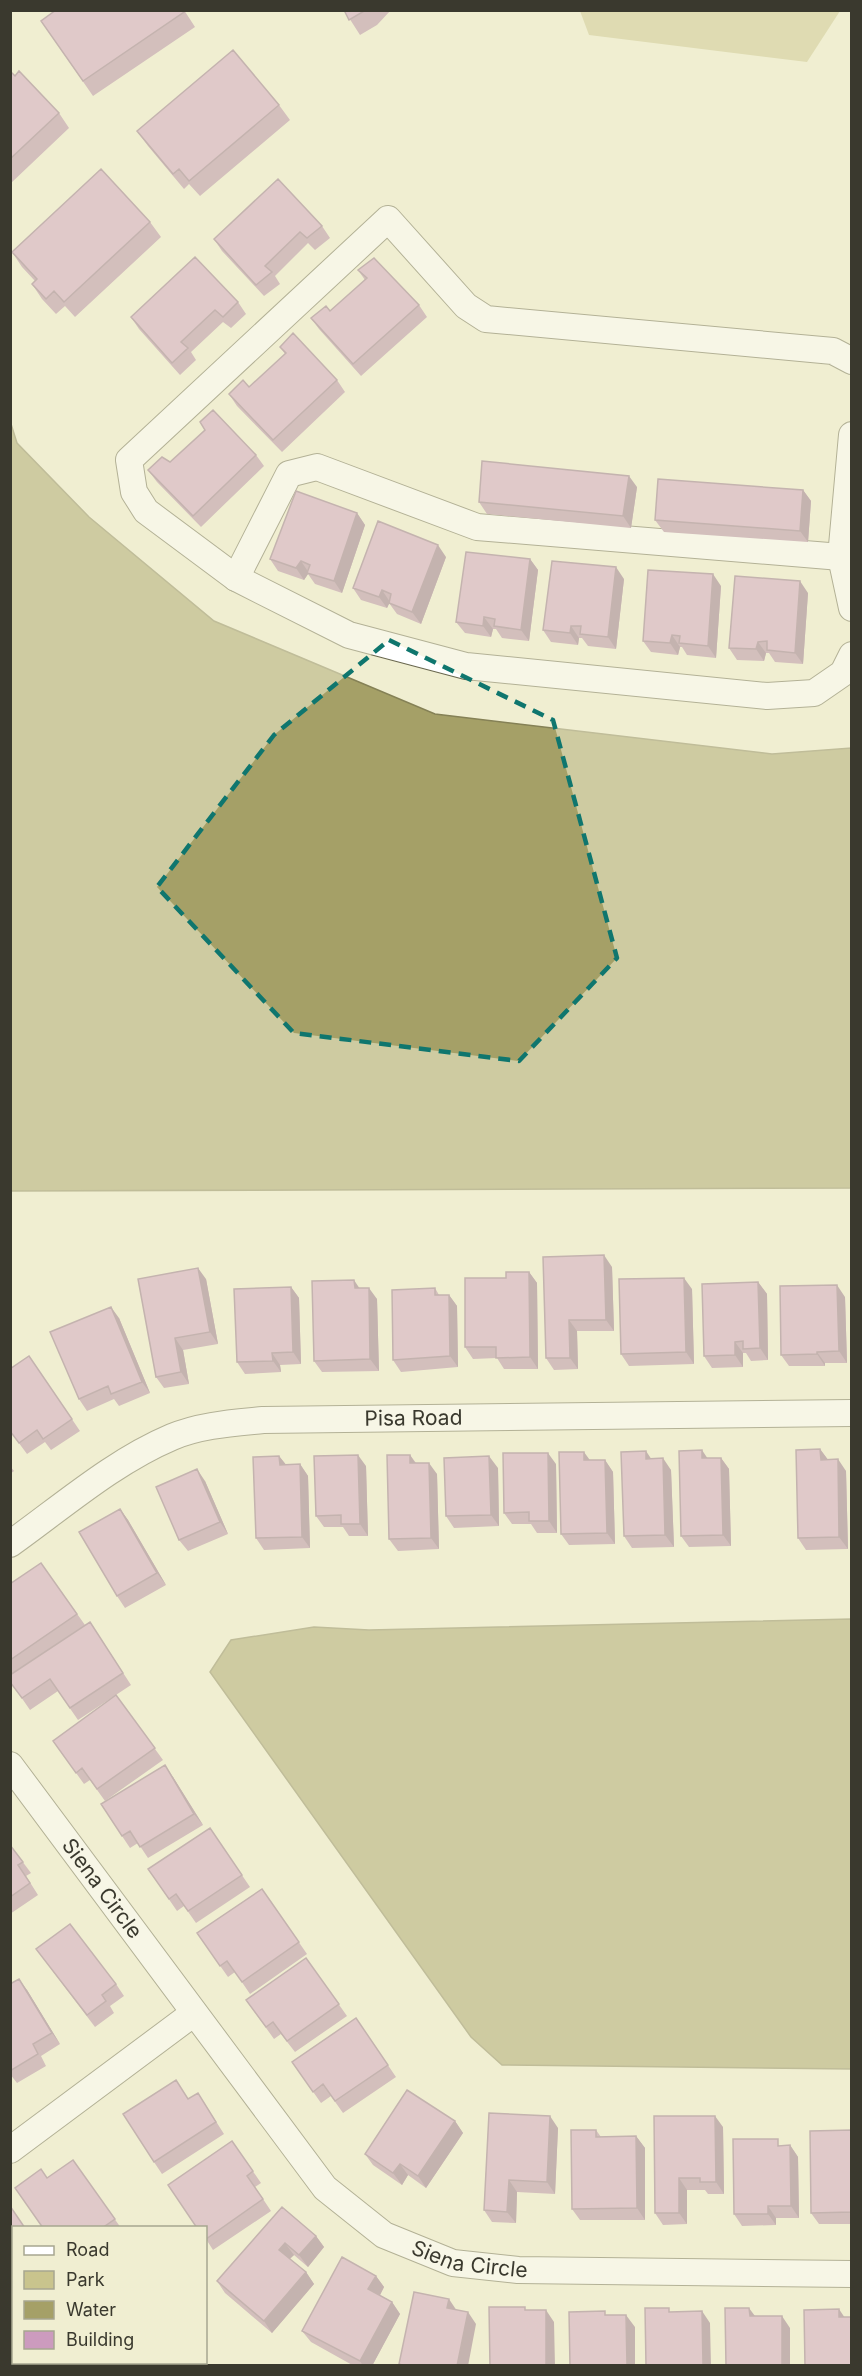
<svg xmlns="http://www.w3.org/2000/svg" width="862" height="2376" font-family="Inter,sans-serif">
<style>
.green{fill:#c9c48d}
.water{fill:#a5a067;stroke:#858156;stroke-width:1.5}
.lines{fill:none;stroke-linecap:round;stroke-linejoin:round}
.street-casing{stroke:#69674e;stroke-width:28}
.street{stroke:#fff;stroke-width:26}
.wall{fill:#af85a3}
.shaded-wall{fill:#8f6c85}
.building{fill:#cc9bbe;stroke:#8f6c85;stroke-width:1.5}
.marked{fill:none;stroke:#0f766e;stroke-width:4.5;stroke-dasharray:12 8;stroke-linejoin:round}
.labels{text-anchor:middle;stroke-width:4.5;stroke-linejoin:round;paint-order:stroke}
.street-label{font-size:21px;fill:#3a392e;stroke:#f0eed1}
</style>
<rect width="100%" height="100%" fill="#f0eed1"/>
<path class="green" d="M580 11H840L807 62 589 35Z"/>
<path class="water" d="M11 424 17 443 89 517 214 621 435 714 772 754 851 748V1188L11 1191Z
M851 1619V2069L502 2065 471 2037 210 1672 231 1640 314 1627 369 1630Z"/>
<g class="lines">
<g class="street-casing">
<g id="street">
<path d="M852 361 833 351 486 319 466 306 388 219 129 460 134 492 146 511 236 578 349 635 466 666 767 696 814 693 843 673 852 655"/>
<path d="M852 435 841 557 852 608"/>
<path d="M236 578 289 474 317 467 477 527 841 557 852 561"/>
<path id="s1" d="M10 1544C62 1507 113 1462 172 1437 200 1425 233 1423 263 1420L852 1413"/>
<path id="s2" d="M10 1765 325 2188 384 2235 453 2263 518 2270 852 2274"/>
<path d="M10 2150 194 2013"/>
</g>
</g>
<use href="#street" class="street"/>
</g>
<path class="wall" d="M184 10 195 27 93 96 41 21Z
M344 10H391L377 25 360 35Z
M10 71 59 113 69 128 10 184Z
M279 105 290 120 200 196 189 184 184 189 148 146 137 131Z
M150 222 161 237 75 317 65 306 56 314 42 299 32 284 35 281 22 267 12 252Z
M322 226 330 238 315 250 308 243 275 276 280 284 264 296 222 251 214 239Z
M358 270 419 305 427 317 361 376 319 329 311 318 330 311 365 280Z
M238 302 246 314 231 328 223 322 191 352 196 360 180 375 139 329 131 317Z
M280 347 337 380 345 392 282 452 237 406 229 394 249 387 285 354Z
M205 430 256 455 264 466 201 527 157 482 148 470 170 462Z
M637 487 631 528 487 514 479 502Z
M803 490 811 501 808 542 664 532 655 520Z
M357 513 365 525 342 593 315 584 308 574 304 580 278 571 270 559Z
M446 557 421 624 397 614 389 603 387 608 361 600 353 588Z
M530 559 538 570 529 641 502 638 496 629H493L491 637 465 633 456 622Z
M624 579 616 649 588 646 582 638H579L578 645 551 642 543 630Z
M721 586 716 658 687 655 682 647H680L678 655 651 652 643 641Z
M808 593 803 664 775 662 769 653H766L764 661 737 660 729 648Z
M543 1257 612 1267 614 1331H577L578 1369 554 1370 546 1358Z
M529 1272 537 1283 538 1369H504L497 1358 473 1359 465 1347 506 1278Z
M138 1279H206L218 1344 183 1350 189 1384 164 1388 156 1377Z
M758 1282 767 1294 768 1360 751 1361 746 1353H743V1367L712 1368 704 1356Z
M291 1287 299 1298 301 1364 280 1365 281 1372 245 1374 237 1362Z
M360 1288 377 1299 379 1371 322 1372 314 1361Z
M435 1288 439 1295H449L457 1306 458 1367 401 1372 393 1360Z
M692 1289 694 1364 629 1366 621 1354Z
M845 1297 847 1363H825V1366H789L781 1355Z
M119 1318 150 1393 119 1406 114 1399 87 1411 79 1399Z
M29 1356 80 1431 51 1450 45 1442 27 1454 10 1431Z
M820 1449 828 1460 846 1471 848 1549 806 1550 798 1538Z
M410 1455 416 1463 437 1474 439 1549 398 1551 389 1539Z
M279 1456 285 1464H300L308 1476 310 1548 264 1550 256 1538Z
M651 1458 671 1470 674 1547 632 1548 624 1536Z
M721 1458 729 1469 731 1546 689 1547 681 1536Z
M590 1460H605L613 1472 615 1544 569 1545 561 1534Z
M556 1464 557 1533H537L531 1524H512L504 1513Z
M10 1466 14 1471 10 1474Z
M366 1466 368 1536H349L343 1527H324L316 1516Z
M498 1468 499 1526 454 1528 446 1516Z
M205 1481 228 1534 188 1551 179 1540Z
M120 1509 128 1520 166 1585 125 1608 117 1596Z
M41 1563 85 1625 90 1622 131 1685 78 1720 58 1691 30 1710 10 1681V1584Z
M116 1695 163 1760 105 1801 90 1780 84 1784 53 1741Z
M173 1777 203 1825 148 1858 138 1843 130 1848 122 1836Z
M210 1828 250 1887 196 1923 184 1906 177 1911 148 1869Z
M10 1845 31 1873 26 1876 38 1895 10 1914Z
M262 1889 307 1954 250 1994 235 1972 228 1977 197 1933Z
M36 1949 116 1984 124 1996 110 2006 114 2013 95 2027Z
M306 1958 347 2016 295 2052 281 2034 274 2039 246 2000Z
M10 1984 27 1990 60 2044 41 2056 46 2066 17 2083 10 2074Z
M356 2018 396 2077 343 2113 331 2096 321 2103 292 2062Z
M198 2093 224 2134 162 2174 154 2162 189 2099Z
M489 2113 558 2128 555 2194 517 2192 516 2223 492 2222 484 2210Z
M654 2116 723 2127 724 2194H708L705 2190H687V2224L663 2225 655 2213Z
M455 2121 463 2133 426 2188 408 2175 402 2185 373 2165 365 2154Z
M596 2130 601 2137 636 2136 645 2148V2220H580L572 2209Z
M852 2130V2224H819L811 2213Z
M232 2141 261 2183 255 2187 271 2211 213 2250 206 2239Z
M782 2145H790L798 2157 799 2218H776V2225L742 2226 734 2214Z
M73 2160 121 2228H43L47 2178Z
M10 2206 14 2228V2296L10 2298Z
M282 2207 316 2236 324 2247 308 2267 294 2255 290 2259 306 2272 314 2284 272 2333 225 2293 217 2281Z
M376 2276 384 2287 380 2295 392 2302 400 2314 372 2366H354L311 2342 302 2331Z"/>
<path class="shaded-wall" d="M629 476 637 487 631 528 623 516Z
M803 490 811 501 808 542 800 531Z
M357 513 365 525 342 593 334 581Z
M438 545 446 557 421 624 412 612Z
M530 559 538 570 529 641 521 630Z
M301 561 309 573H307L308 574 304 580 296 568Z
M616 567 624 579 616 649 608 637Z
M713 574 721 586 716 658 708 646Z
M800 581 808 593 803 664 795 653Z
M382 590 390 602 387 608 379 597Z
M484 617 493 629 491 637 483 626Z
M571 626 579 638 578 645 570 633Z
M672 635 680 647 678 655 670 643Z
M758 642 766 653 764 661 756 649Z
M604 1255 612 1267 614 1331 606 1320Z
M198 1268 206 1279 218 1344 210 1332Z
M529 1272 537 1283 538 1369 530 1357Z
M684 1278 692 1289 694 1364 686 1352Z
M354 1280 362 1292 355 1288Z
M758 1282 767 1294 768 1360 760 1348Z
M837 1285 845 1297 847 1363 839 1351Z
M291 1287 299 1298 301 1364 293 1352Z
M369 1288 377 1299 379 1371 370 1359Z
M449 1295 457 1306 458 1367 450 1356Z
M111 1307 119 1318 150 1393 142 1382Z
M569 1320 577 1331 578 1369 570 1358Z
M175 1338 183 1350 189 1384 181 1372Z
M735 1342 743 1353V1367L735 1355Z
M817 1352 825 1363V1366L817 1354Z
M272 1353 280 1365 281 1372 273 1361Z
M820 1449 829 1461 821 1460Z
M702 1450 710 1462 702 1458Z
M646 1451 654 1463 646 1459Z
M584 1452 592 1463 584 1460Z
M548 1453 556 1464 557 1533 549 1521Z
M358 1455 366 1466 368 1536 360 1524Z
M410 1455 418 1467 410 1463Z
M279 1456 288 1467 280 1465Z
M489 1456 498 1468 499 1526 491 1515Z
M663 1458 671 1470 674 1547 665 1535Z
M721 1458 729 1469 731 1546 723 1535Z
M838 1459 846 1471 848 1549 839 1537Z
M605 1460 613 1472 615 1544 607 1533Z
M429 1463 437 1474 439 1549 431 1538Z
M300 1464 308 1476 310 1548 302 1537Z
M197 1469 205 1481 228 1534 220 1522Z
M120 1509 128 1520 166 1585 157 1573Z
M165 1765 173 1777 203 1825 194 1814Z
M19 1979 27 1990 60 2044 52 2033Z
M550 2116 558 2128 555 2194 547 2182Z
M715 2116 723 2127 724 2194 716 2182Z
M455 2121 463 2133 426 2188 418 2176Z
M636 2136 645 2148V2220L637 2208Z
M790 2145 798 2157 799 2218 791 2206Z
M400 2164 408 2175 402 2185 393 2173Z
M679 2178 687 2190V2224L679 2213Z
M509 2180 517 2192 516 2223 507 2212Z
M768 2206 776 2218V2225L768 2214Z
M316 2236 324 2247 308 2267 299 2255Z
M285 2243 294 2255 287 2261 279 2250Z
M306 2272 314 2284 272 2333 264 2321Z
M376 2276 384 2287 377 2301 368 2289Z
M449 2299 457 2311 447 2308Z
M392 2302 400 2314 372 2366H363L360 2361Z
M749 2308 758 2320 750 2316Z
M839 2309 847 2321 839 2317Z
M546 2310 554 2322 555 2366H546Z
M702 2311 710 2323 711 2366H703Z
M468 2312 476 2324 468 2366H457Z
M626 2315 635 2327V2366H627Z
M782 2316 790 2328V2366H782Z"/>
<path class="building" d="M56 10H184V12L83 81 41 21Z
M344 10H366L349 20Z
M233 50 279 105 189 181 179 169 173 174 137 131Z
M10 71 15 76 19 71 59 113 10 159Z
M101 169 150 222 64 302 54 291 46 299 32 284 37 279 12 252Z
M278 179 322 226 307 238 300 232 265 266 272 272 256 285 214 239Z
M195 257 238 302 223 317 215 310 181 342 188 348 172 363 131 317Z
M374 258 419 305 353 364 311 318 326 306 330 311 367 278 358 270Z
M293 333 337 380 273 440 229 394 243 380 249 387 286 353 280 347Z
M213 410 256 455 193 516 148 470 162 457 170 462 205 430 200 422Z
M482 461 629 476 623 516 479 502Z
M658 479 803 490 800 531 655 520Z
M296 491 357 513 334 581 307 573 310 565 301 561 296 568 270 559Z
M378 521 438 545 412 612 389 603 391 594 382 590 379 597 353 588Z
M466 552 530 559 521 630 494 626 495 619 484 617 483 626 456 622Z
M552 561 616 567 608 637 580 634 581 626H571L570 633 543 630Z
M648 570 713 574 708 646 679 643 680 636 672 635 670 643 643 641Z
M735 576 800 581 795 653 767 650V641L758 642 756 649 729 648Z
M604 1255 606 1320H569L570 1358H546L543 1257Z
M198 1268 210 1332 175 1338 181 1372 156 1377 138 1279Z
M506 1272H529L530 1357 496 1358V1347H465V1278H506Z
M684 1278 686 1352 621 1354 619 1279Z
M354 1280 355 1288H369L370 1359 314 1361 312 1281Z
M758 1282 760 1348 743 1349V1341L735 1342V1355L704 1356 702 1284Z
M837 1285 839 1351 817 1352V1354L781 1355 780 1286Z
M291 1287 293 1352 272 1353 273 1361 237 1362 234 1289Z
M435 1288V1295H449L450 1356 393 1360 392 1290Z
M111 1307 142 1382 111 1394 108 1386 79 1399 50 1332Z
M29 1356 72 1419 43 1439 37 1430 19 1443 10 1431V1369Z
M820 1449 821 1460 838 1459 839 1537 798 1538 796 1450Z
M702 1450V1458H721L723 1535 681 1536 679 1451Z
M646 1451V1459L663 1458 665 1535 624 1536 621 1452Z
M559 1452H584V1460H605L607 1533 561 1534Z
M503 1453H548L549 1521H529V1512L504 1513Z
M358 1455 360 1524H341V1515L316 1516 314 1456Z
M387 1455H410V1463H429L431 1538 389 1539Z
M279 1456 280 1465 300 1464 302 1537 256 1538 253 1457Z
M489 1456 491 1515 446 1516 444 1458Z
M197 1469 220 1522 179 1540 156 1487Z
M120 1509 157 1573 117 1596 79 1532Z
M41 1563 77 1614 10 1660V1584Z
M90 1622 123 1673 70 1708 50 1679 22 1698 10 1682V1675Z
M116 1695 155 1748 97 1789 82 1768 76 1773 53 1741Z
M165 1765 194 1814 140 1847 130 1831 122 1836 101 1804Z
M210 1828 242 1875 188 1911 176 1894 169 1899 148 1869Z
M10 1845 23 1862 18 1865 30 1883 10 1897Z
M262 1889 299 1942 242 1982 227 1961 220 1966 197 1933Z
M70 1924 116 1984 102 1995 106 2001 87 2015 36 1949Z
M306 1958 339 2004 287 2041 273 2022 266 2027 246 2000Z
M19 1979 52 2033 33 2044 38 2054 10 2071V1984Z
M356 2018 388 2065 335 2101 323 2084 313 2092 292 2062Z
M176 2080 188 2099 198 2093 216 2122 154 2162 123 2114Z
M407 2090 455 2121 418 2176 400 2164 393 2173 365 2154Z
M489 2113 550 2116 547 2182 509 2180 507 2212 484 2210Z
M654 2116H715L716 2182H700V2178H679V2213H655Z
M571 2130H596V2137L636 2136 637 2208 572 2209Z
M852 2130V2212L811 2213 810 2131Z
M733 2139H778V2146L790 2145 791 2206H768V2214H734Z
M232 2141 253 2171 247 2176 263 2199 206 2239V2228H197L168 2185Z
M73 2160 115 2219 102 2228H43L15 2188 41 2169 47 2178Z
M10 2206 25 2228H14V2279L10 2281Z
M282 2207 316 2236 299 2255 285 2243 279 2250 306 2272 264 2321 217 2281Z
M342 2257 376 2276 368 2289 392 2302 360 2361 302 2331Z
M414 2292 449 2299 447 2308 468 2312 457 2366H405L399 2364Z
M489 2307H525V2310H546V2366H490Z
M645 2308H669V2312L702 2311 703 2366H646Z
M725 2308H749L750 2316H782V2366H726Z
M839 2309V2317H852V2366H805L804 2310Z
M605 2311V2315H626L627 2366H570L569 2312Z"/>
<path d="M0 0H862V2376H0ZM389 640 553 720 617 958 519 1061 294 1033 157 887 274 735Z" fill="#f0eed1" fill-opacity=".55" fill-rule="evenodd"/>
<path class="marked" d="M389 640 553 720 617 958 519 1061 294 1033 157 887 274 735Z"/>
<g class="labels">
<g class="street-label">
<text dy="7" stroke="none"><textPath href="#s1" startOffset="438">Pisa Road</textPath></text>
<text dy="7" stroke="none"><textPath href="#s2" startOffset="154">Siena Circle</textPath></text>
<text dy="7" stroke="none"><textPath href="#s2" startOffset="693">Siena Circle</textPath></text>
</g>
</g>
<rect width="862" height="2376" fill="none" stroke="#3a392e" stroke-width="24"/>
<rect x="12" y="2226" width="195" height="138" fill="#f0eed1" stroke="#a7a690" stroke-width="1.5"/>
<rect x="24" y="2246" width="30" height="9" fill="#ffffff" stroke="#a7a690" stroke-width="1.5"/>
<text x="66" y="2256" font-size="18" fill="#3a392e">Road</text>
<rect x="24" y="2271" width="30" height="18" fill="#c9c48d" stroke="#a7a690" stroke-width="1.5"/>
<text x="66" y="2286" font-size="18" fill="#3a392e">Park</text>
<rect x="24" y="2301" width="30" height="18" fill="#a5a067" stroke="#a7a690" stroke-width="1.5"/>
<text x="66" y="2316" font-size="18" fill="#3a392e">Water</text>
<rect x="24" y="2331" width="30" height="18" fill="#cc9bbe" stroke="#a7a690" stroke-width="1.5"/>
<text x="66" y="2346" font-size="18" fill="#3a392e">Building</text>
</svg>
